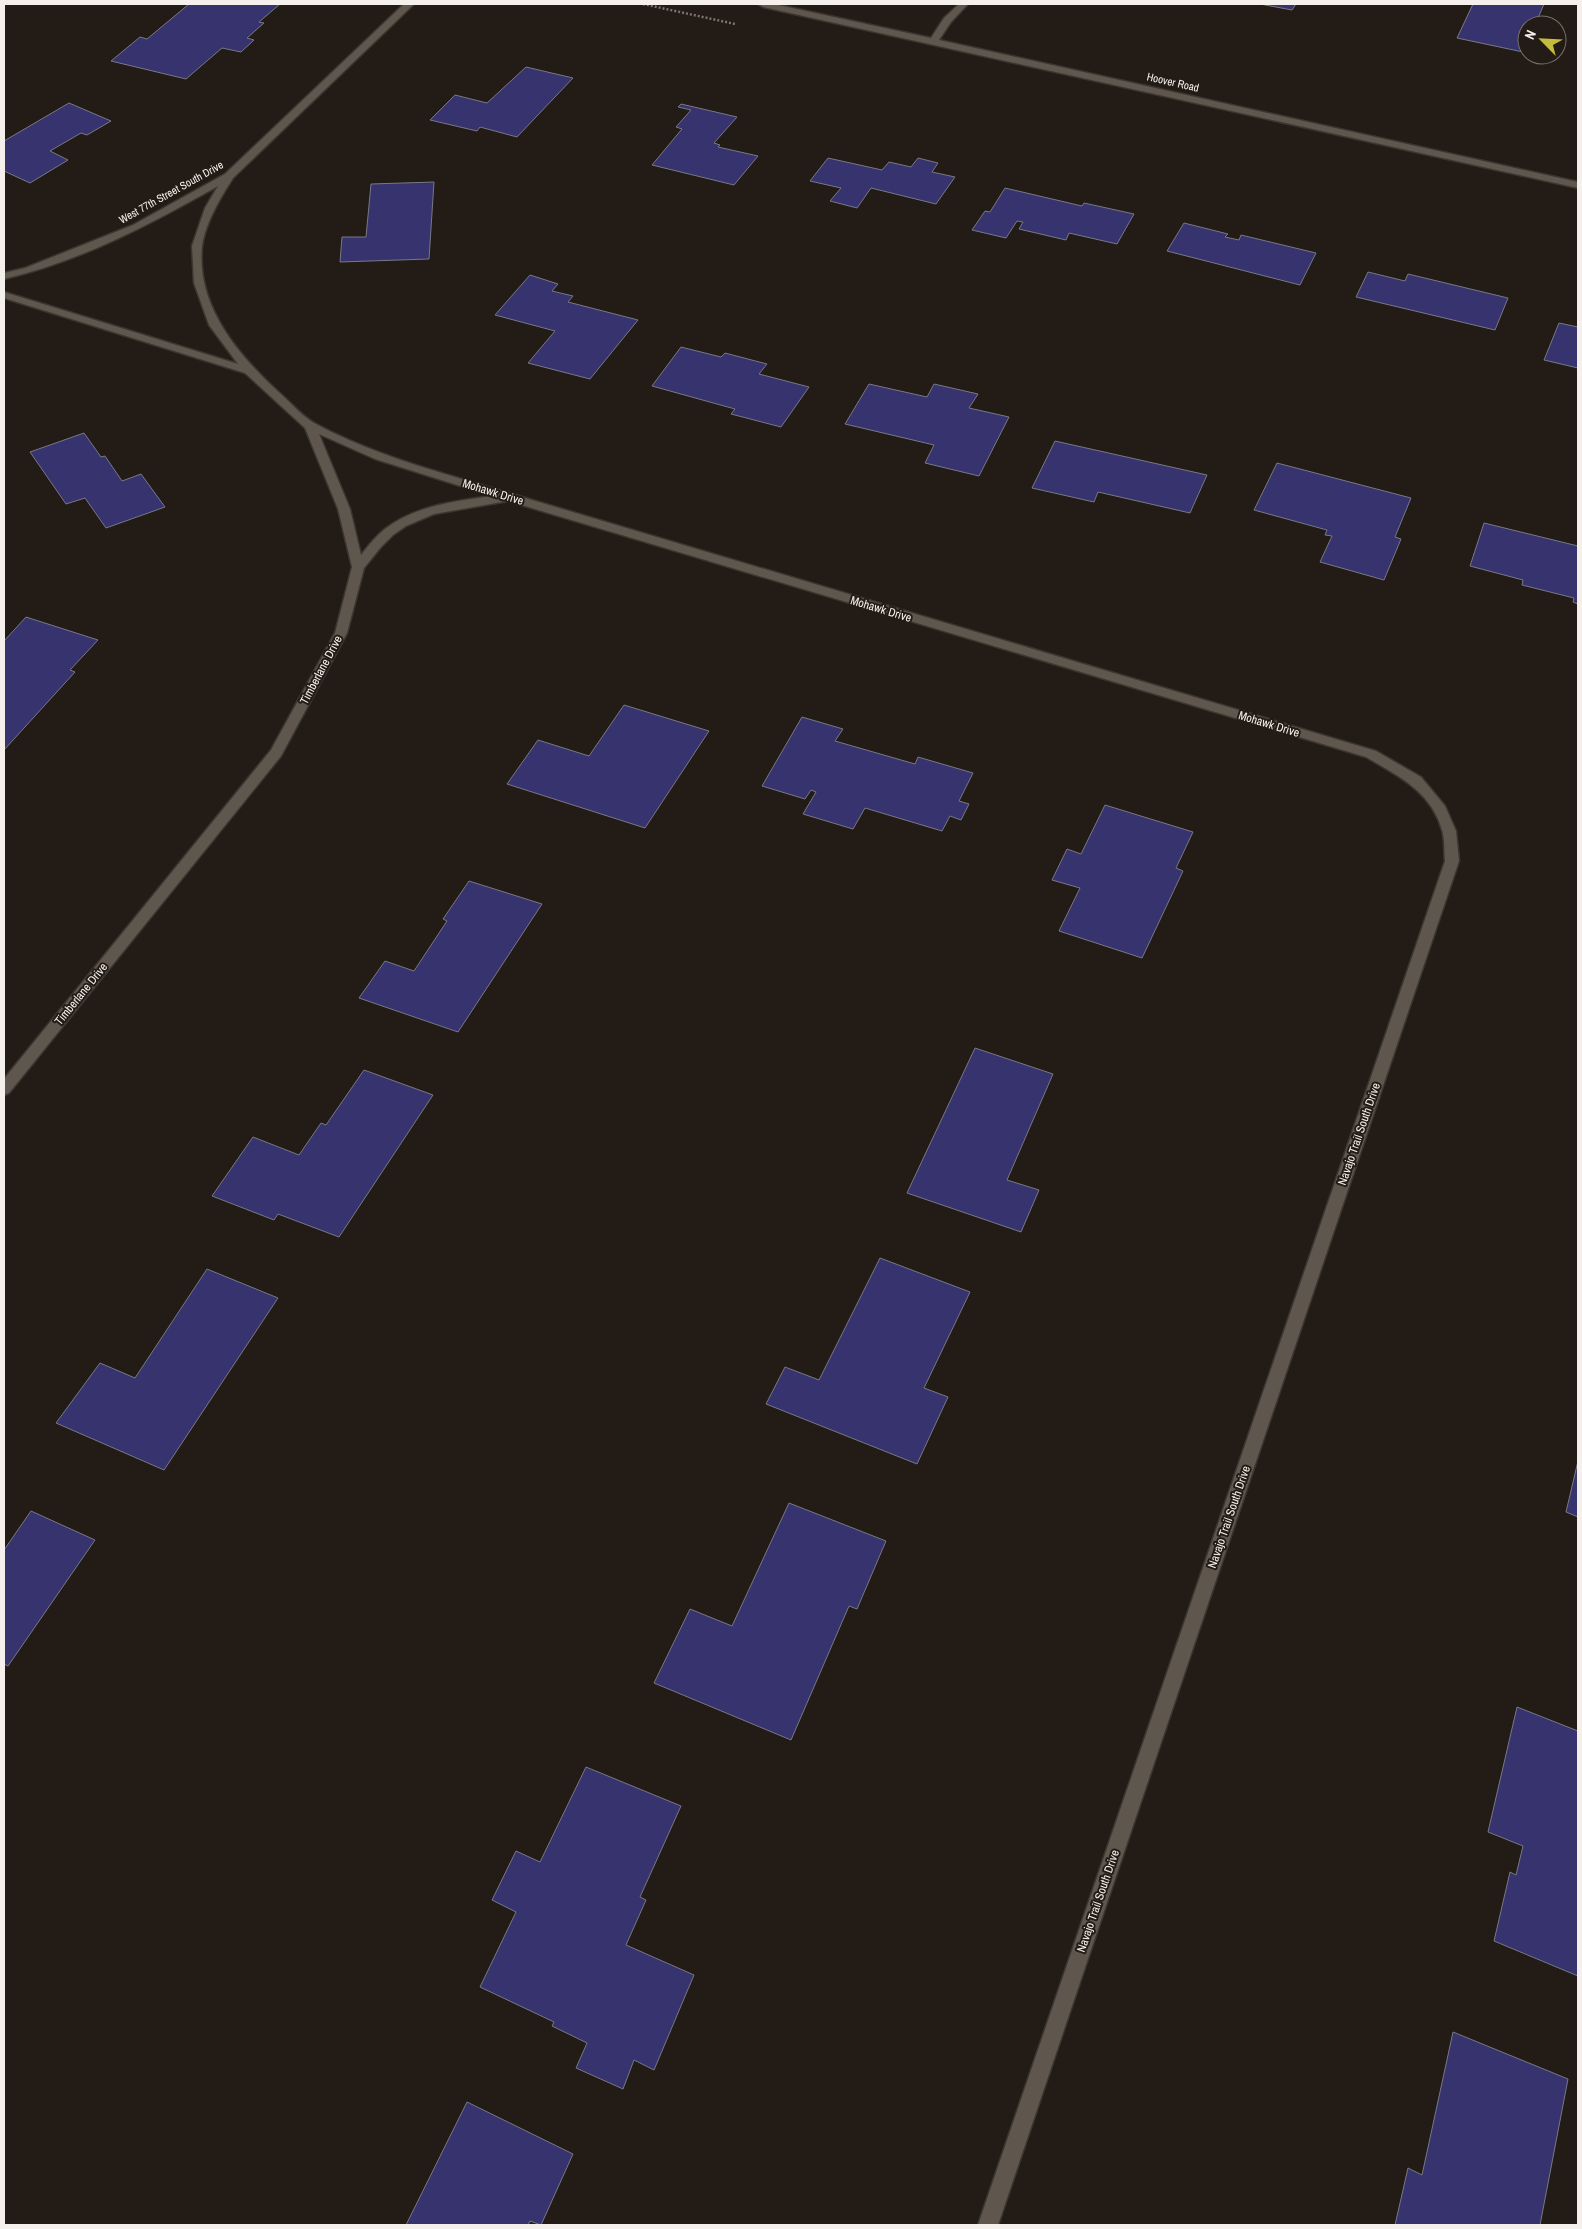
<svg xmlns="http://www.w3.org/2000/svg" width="1582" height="2229" font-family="'Archivo Narrow',sans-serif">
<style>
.building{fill:#37336f;stroke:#787984}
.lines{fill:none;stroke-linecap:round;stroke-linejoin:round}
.minor-casing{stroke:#3b3531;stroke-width:3}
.path{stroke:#7b746f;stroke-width:2.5;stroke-dasharray:2 2;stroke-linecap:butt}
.minor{fill:#5f564e;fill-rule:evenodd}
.labels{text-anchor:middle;stroke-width:4;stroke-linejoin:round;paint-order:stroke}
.far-street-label{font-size:11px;fill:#f5f0eb;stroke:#231b15}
.street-label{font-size:12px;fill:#f5f0eb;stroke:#231b15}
</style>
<rect width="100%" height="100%" fill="#231b15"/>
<path class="building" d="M189 4H280L259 22 264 23 247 38 254 40 241 52 222 48 186 79 111 61 140 37 147 39Z
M1260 4H1296L1292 10Z
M1473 4H1544L1535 25H1527V43L1523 52 1457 38Z
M526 67 573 78 517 137 480 127 477 131 430 120 455 95 487 103Z
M69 103 111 121 87 135 81 133 50 151 68 160 30 183 4 171V141Z
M681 104 737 117 714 143 720 145 718 147 758 156 734 185 652 165 682 129 676 127 691 110 678 107Z
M828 158 882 170 889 162 911 167 918 158 938 163 932 172 955 177 936 204 871 188 857 208 830 201 841 188 810 181Z
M434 182 429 259 340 262 342 237H366L371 184Z
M1005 188 1082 206 1084 203 1134 214 1117 244 1069 233 1066 240 1019 229 1023 222 1017 221 1006 238 972 230 985 211 990 212Z
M1184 223 1228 234 1225 237 1239 240 1241 235 1316 253 1300 285 1167 251Z
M1368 272 1405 281 1408 274 1508 298 1495 330 1356 297Z
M530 275 558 284 552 291 573 296 568 302 638 320 590 379 528 363 555 331 495 315Z
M1559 323 1578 327V368L1544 360Z
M681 347 721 357 725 353 767 364 759 374 809 387 781 427 731 414 735 409 652 386Z
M869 384 927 397 934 384 978 394 969 408 1009 417 979 476 925 463 934 445 845 424Z
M84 433 101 457 105 456 122 481 141 474 165 507 106 528 85 498 66 504 30 452Z
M1055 441 1207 475 1190 513 1098 492 1094 502 1032 488Z
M1277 463 1411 498 1395 537 1401 539 1384 580 1320 562 1332 536 1325 535 1327 530 1254 510Z
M1484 523 1578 546V604L1573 602 1574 598 1522 585 1523 580 1470 566Z
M26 617 98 640 70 670 75 672 4 750V641Z
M624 705 709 731 645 828 507 784 538 740 589 756Z
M802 717 843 729 835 741 915 764 918 757 973 773 959 801 969 804 961 820 950 816 942 831 865 808 853 829 803 814 816 792 811 790 805 799 762 786Z
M1105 805 1193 832 1176 868 1183 871 1142 958 1059 931 1080 888 1052 880 1067 849 1081 854Z
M469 881 542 904 458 1032 359 998 385 961 414 971 447 921 443 919Z
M975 1048 1053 1074 1007 1180 1039 1190 1021 1232 907 1193Z
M364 1070 433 1095 339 1237 278 1214 274 1220 212 1196 253 1137 299 1155 321 1123 326 1125Z
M880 1258 970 1292 924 1388 948 1397 917 1464 766 1404 785 1367 819 1380Z
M207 1269 278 1298 164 1470 56 1423 100 1363 135 1378Z
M1578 1461V1517L1566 1512Z
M789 1503 886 1541 857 1609 849 1606 791 1740 654 1683 690 1609 732 1626Z
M31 1511 95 1540 8 1666 4 1664V1550Z
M1517 1707 1578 1731V1976L1494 1941 1510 1872 1516 1875 1523 1846 1488 1832Z
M586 1767 681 1806 640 1897 646 1900 626 1945 694 1975 654 2070 634 2060 623 2089 576 2068 587 2043 552 2026 554 2022 480 1987 516 1912 492 1900 516 1851 540 1862Z
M1453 2032 1568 2079 1540 2225H1395L1408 2168 1422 2175Z
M467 2102 573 2154 541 2225 530 2221 528 2225H406Z"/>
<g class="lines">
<g class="minor-casing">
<path id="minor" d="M404 4H414L233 178C221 197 205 223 202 247 196 309 242 359 284 397 294 406 304 418 316 424 377 457 447 474 512 494L1376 751 1421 777 1445 806 1456 831 1459 861 998 2225H978L1445 861C1444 851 1445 840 1442 830 1431 791 1398 776 1366 757L508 501 434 514 406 526 393 535 381 547 364 568 347 633 281 756 9 1093 4 1095V1079L271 750 335 633 352 567 338 509 305 428 245 373 4 298V292L238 364 209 325 194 283 192 246 205 208 218 186C149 225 81 261 4 279V273L25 268 133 225 225 174ZM319 434 375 459 492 496C455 501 415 506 385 529 376 536 368 546 361 555L350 509Z
M758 4H774L931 38 944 18 959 4H968L951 22 939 40 1578 182V188L763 7Z"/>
</g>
<path class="path" d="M643 4 735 24"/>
<use href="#minor" class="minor"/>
</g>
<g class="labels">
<g class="far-street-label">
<text transform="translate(1173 82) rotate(13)" y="4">Hoover Road</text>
<text transform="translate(171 192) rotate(-29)" y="4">West 77th Street South Drive</text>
</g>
<g class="street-label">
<text transform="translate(493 492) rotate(17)" y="4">Mohawk Drive</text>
<text transform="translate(881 609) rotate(17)" y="4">Mohawk Drive</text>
<text transform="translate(321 670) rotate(-62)" y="4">Timberlane Drive</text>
<text transform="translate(1269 724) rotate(17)" y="4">Mohawk Drive</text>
<text transform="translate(81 994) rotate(-51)" y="4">Timberlane Drive</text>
<text transform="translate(1359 1134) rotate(-71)" y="4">Navajo Trail South Drive</text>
<text transform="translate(1229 1517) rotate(-71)" y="4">Navajo Trail South Drive</text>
<text transform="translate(1098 1901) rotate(-71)" y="4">Navajo Trail South Drive</text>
</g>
</g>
<rect width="1582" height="2229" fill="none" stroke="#f5f0eb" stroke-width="10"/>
<g transform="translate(1542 40) rotate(294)"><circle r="24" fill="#231b15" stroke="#77706b"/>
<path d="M0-4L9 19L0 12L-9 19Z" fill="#c5bc3d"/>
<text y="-8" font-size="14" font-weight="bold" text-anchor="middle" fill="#f5f0eb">N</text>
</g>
</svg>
